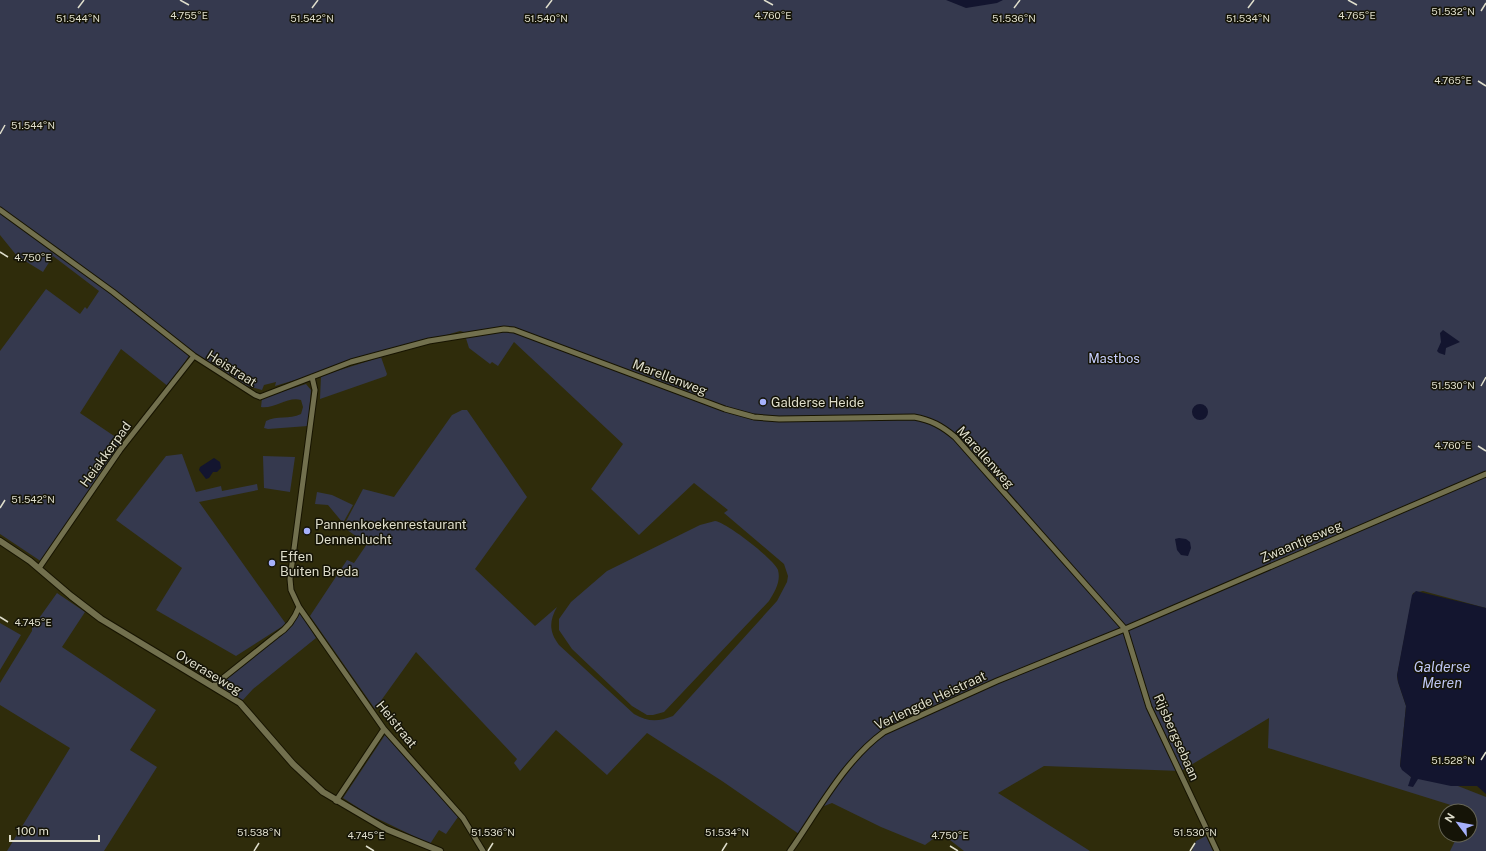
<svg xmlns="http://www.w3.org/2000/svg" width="1486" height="851" font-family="'Public Sans',sans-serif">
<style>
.green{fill:#35394e}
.water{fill:#13152f}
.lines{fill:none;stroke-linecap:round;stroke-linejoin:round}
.minor-casing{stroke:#171400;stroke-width:7}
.tertiary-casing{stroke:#171400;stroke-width:8}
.minor{stroke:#72704e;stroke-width:5}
.tertiary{stroke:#72704e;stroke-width:6}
.ticks{fill:none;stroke:#dfdecc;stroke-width:1.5}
.poi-dot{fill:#a6b1fc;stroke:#151407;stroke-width:1.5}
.labels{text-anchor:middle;stroke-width:3;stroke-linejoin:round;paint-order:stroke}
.park-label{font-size:13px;fill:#c8d0ff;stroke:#151407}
.street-label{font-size:13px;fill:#dfdecc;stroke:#151407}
.poi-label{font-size:13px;fill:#dfdecc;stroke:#151407;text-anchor:start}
.water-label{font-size:14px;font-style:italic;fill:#bfc7f5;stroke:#151407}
.ticks-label{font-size:10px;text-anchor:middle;fill:#dfdecc;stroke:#151407;stroke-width:3;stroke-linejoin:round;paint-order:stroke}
</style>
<rect width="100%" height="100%" fill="#2f2c0b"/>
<path class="green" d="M0 0H1486V608L1423 591 1413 593 1397 676 1398 682 1406 706 1400 766 1411 777 1458 786 1486 797V851H1450L1458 835H1470V811L1268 748 1269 718 1181 771 1044 766 998 793 1090 851H964L941 833 925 845 881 827 832 803 819 808 799 834 722 781 647 733 607 775 556 730 520 771 514 763 517 759 416 652 375 709 310 616 347 560 354 563 367 544 343 527 363 489 394 497 452 415 462 410H467L527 497 475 569 535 626 557 607C549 621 549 632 559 645L634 714C648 722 658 722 673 716L777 601 787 582 788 576 784 564 724 513 728 510 694 483 639 535 591 489 623 444 514 342 498 366 492 362 490 364 469 348 464 332 460 331 275 386 276 382 264 385 262 390 247 386 192 351 169 387 121 349 80 413 123 442 42 562 0 534V351L46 289 80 314 85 307 87 309 99 291 53 256 43 272 17 256 0 235Z
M381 357 387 374 386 376 320 399 321 376Z
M306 384 311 390 308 426 268 429 264 428 266 421C277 415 289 420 301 414L303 407 301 400C288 396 275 409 261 407L262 398Z
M182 454 196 492 221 486 222 491 257 484 258 490 199 502 286 624 236 656 156 610 182 568 116 520 166 456Z
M263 456 295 457 290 492 264 488Z
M317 492 332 495 353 505 343 523 328 505 315 504Z
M715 521C726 522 775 560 778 570 781 582 775 591 769 601L664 712 653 715H647L632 706 572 649 559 630V619L571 602 607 571 700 525Z
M57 593 85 612 62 647 156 710 130 750 157 767 104 851H7L70 748 0 705V683L32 631V628Z
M299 610 316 638 253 689 242 701 218 686 293 625Z
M0 623 21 635 0 670Z
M385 735 458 817 446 834 439 830 430 844 368 814 343 798Z
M1206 836 1213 851H1192L1196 841Z"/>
<path class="water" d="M946 0H1003L997 3 966 8Z
M1443 330 1460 342 1446 348 1445 355 1439 353 1437 351 1441 342 1440 333Z
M1192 412a8 8 0 1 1 16 0a8 8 0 1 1-16 0Z
M214 458 220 462 221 468 217 472H213L209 478 206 479 199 470 200 467Z
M1179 538 1186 539 1190 542 1191 548 1188 556 1181 555 1177 550 1175 539Z
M1416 591 1486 608V794L1477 786H1451L1418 779 1413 787 1408 786 1411 777 1402 770 1400 766 1406 706 1398 682 1397 675 1412 595Z"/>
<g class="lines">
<g class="minor-casing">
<path id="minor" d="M0 210 113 292 194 356 255 395 260 397 351 362 429 341 504 329 514 330 725 409 754 417 779 419 914 417C931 420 942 426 955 437L1125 629 1149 707 1217 851
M312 377 315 390 290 579 291 590 299 607 384 729 463 818 483 851
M39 568 120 450 194 356
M213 686 277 635C288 628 294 620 299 607
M336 801 384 729
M790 851C818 811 844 761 884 732L997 681 1125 629 1486 474"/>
</g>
<g class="tertiary-casing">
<path id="tertiary" d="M0 541 30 561 71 596 101 619 240 703 293 764 323 792 386 829 440 851"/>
</g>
<use href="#minor" class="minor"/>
<use href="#tertiary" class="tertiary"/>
</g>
<path class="ticks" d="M180 0 189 5M764 0 773 5M1348 0 1357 5M78 8 84 0M312 8 318 0M546 8 552 0M1014 8 1020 0M1248 8 1254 0M1481 11 1486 3M1478 81 1486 86M0 134 5 125M0 252 8 257M1481 386 1486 377M1478 446 1486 451M0 508 5 500M0 617 8 622M1481 760 1486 752M366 846 374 851M950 846 958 851M254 851 259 843M488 851 493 843M722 851 727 843M1190 851 1195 843"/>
<g class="poi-dot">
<circle cx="763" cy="402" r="4"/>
<circle cx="307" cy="531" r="4"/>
<circle cx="272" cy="563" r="4"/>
</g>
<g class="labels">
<g class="park-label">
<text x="1114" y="363">Mastbos</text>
</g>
<g class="street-label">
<text transform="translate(232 368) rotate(32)" y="5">Heistraat</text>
<text transform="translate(670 377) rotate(21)" y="5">Marellenweg</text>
<text transform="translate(105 454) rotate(-54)" y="5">Heiakkerpad</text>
<text transform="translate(986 457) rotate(48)" y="5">Marellenweg</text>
<text transform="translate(1301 541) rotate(-23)" y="5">Zwaantjesweg</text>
<text transform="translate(209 672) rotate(31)" y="5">Overaseweg</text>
<text transform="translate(930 700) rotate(-25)" y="5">Verlengde Heistraat</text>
<text transform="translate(397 724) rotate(51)" y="5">Heistraat</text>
<text transform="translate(1177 737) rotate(66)" y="5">Rijsbergsebaan</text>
</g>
<g class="poi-label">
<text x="771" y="407">Galderse Heide</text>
<text x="315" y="529">Pannenkoekenrestaurant<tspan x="315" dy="15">Dennenlucht</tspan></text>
<text x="280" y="561">Effen<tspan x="280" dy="15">Buiten Breda</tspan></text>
</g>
<g class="water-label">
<text x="1442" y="672">Galderse<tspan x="1442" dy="16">Meren</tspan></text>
</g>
</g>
<g class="ticks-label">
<text x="1453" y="15">51.532°N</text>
<text x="189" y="19">4.755°E</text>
<text x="773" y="19">4.760°E</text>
<text x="1357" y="19">4.765°E</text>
<text x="78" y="22">51.544°N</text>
<text x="312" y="22">51.542°N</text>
<text x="546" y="22">51.540°N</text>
<text x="1014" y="22">51.536°N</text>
<text x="1248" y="22">51.534°N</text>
<text x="1453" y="84">4.765°E</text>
<text x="33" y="129">51.544°N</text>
<text x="33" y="261">4.750°E</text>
<text x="1453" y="389">51.530°N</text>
<text x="1453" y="449">4.760°E</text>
<text x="33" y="503">51.542°N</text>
<text x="33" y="626">4.745°E</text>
<text x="1453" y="764">51.528°N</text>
<text x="259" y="836">51.538°N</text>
<text x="493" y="836">51.536°N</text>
<text x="727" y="836">51.534°N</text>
<text x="1195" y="836">51.530°N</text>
<text x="366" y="839">4.745°E</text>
<text x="950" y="839">4.750°E</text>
</g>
<g transform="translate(1458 823) rotate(302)"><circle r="19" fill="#151407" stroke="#666556"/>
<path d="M0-3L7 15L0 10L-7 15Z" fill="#a6b1fc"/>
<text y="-6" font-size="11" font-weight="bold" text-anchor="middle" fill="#dfdecc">N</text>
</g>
<path d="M10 835v6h89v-6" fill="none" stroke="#dfdecc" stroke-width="2"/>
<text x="16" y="835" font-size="12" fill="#dfdecc" stroke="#151407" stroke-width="3" paint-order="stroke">100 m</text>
</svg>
